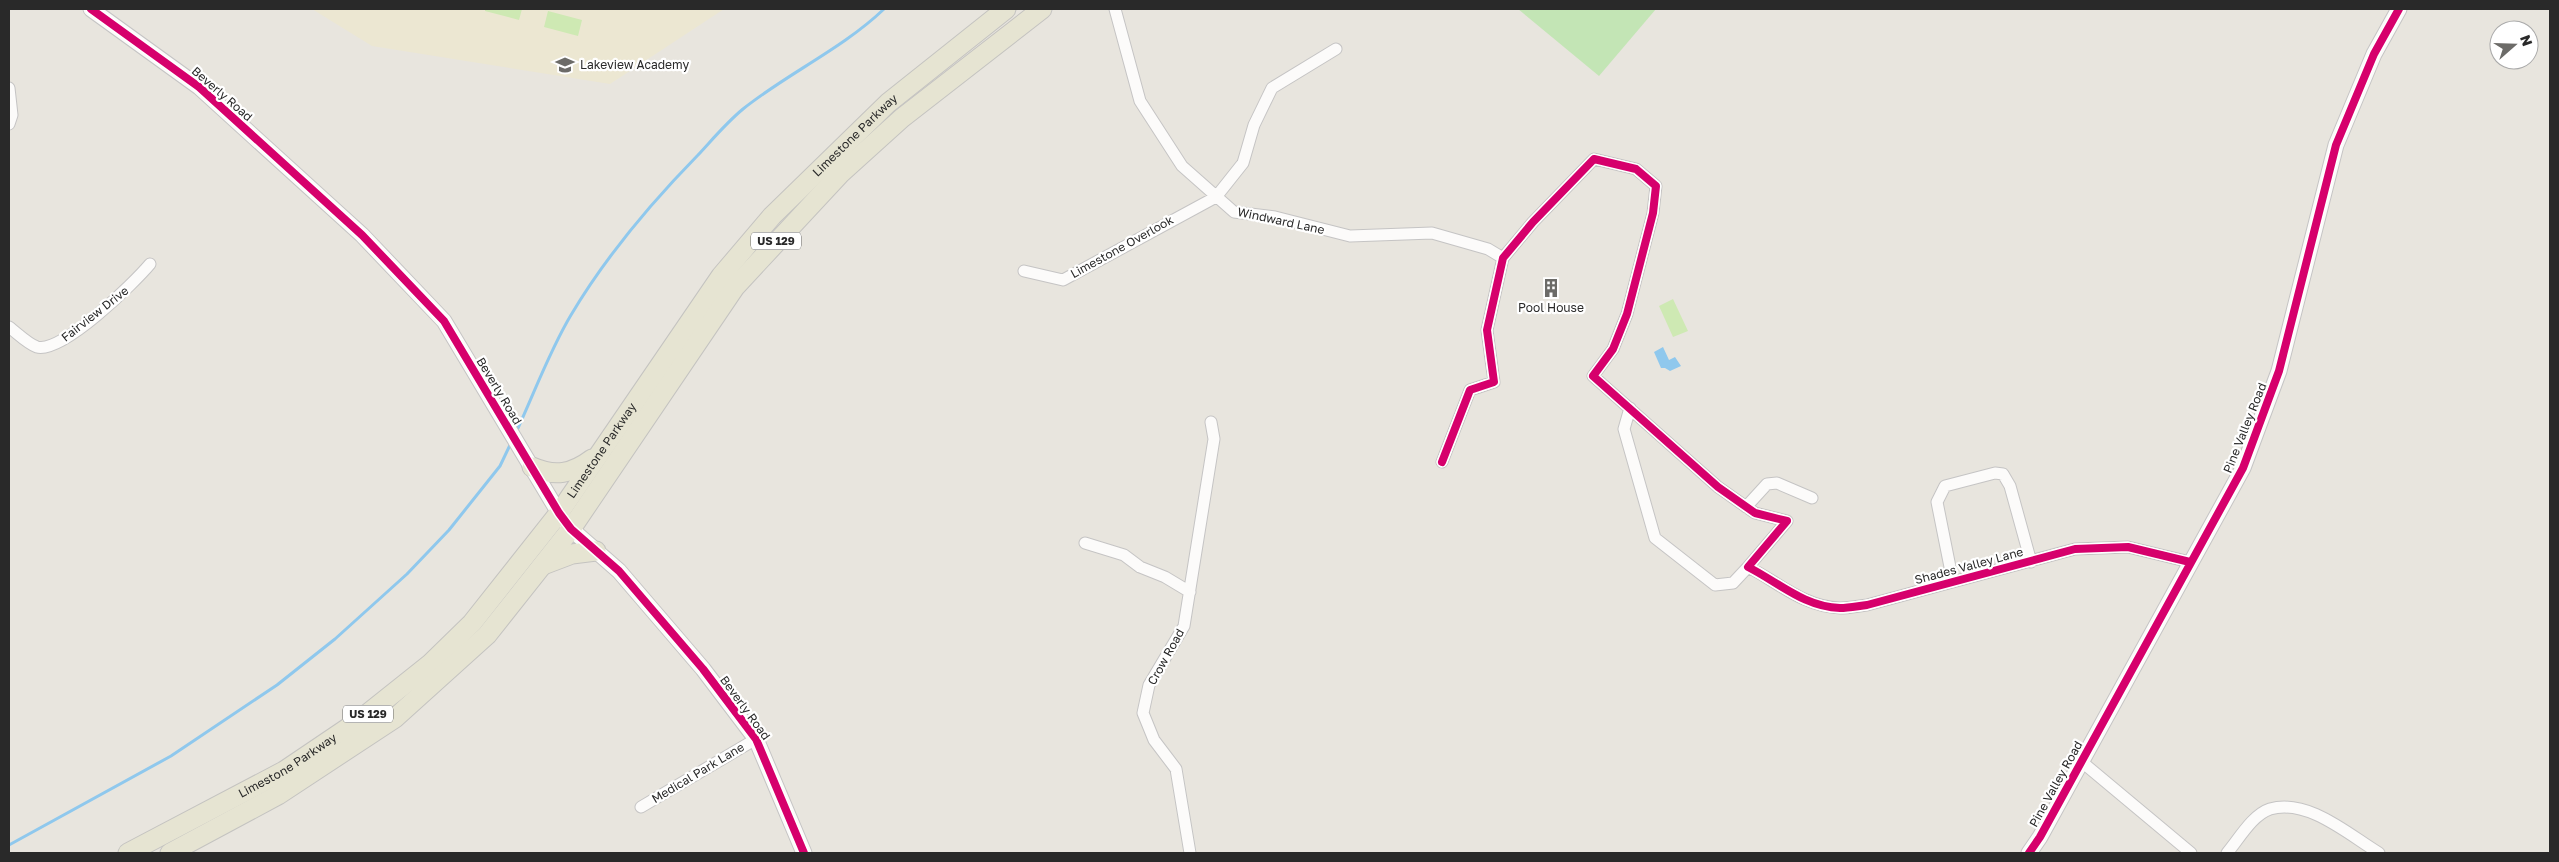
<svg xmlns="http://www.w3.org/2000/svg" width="2559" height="862" font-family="'Golos Text',sans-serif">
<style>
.education{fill:#ece7d2}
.green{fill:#c3e5b5}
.pitch{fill:#cee9b3}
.water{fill:#8fc8ed}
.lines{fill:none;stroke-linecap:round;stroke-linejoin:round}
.stream{stroke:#8fc8ed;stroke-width:3}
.minor-casing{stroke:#c5c4c4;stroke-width:13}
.tertiary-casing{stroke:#c5c4c4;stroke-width:17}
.primary-casing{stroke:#c4c3c0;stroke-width:21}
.minor{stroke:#fcfbfa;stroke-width:11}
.tertiary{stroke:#fcfbfa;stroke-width:15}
.primary{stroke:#e6e4d2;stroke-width:19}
.cycleway-casing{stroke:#fff;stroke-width:11}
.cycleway{stroke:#d6006c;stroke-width:8}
.labels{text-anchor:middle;stroke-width:4.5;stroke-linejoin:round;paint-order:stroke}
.shield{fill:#fff;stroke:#696969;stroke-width:1}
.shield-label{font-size:11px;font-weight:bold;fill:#292929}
.poi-label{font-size:12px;fill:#292929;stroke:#fff;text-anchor:start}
.street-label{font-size:12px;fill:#292929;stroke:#fff}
</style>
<rect width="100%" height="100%" fill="#e8e5de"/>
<path class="education" d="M312 9H724L610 84 372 46Z"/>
<path class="green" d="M1518 9H1656L1599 76Z"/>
<path class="pitch" d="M485 9H522L519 20 485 11Z
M548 11 582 20 578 36 544 27Z
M1673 299 1688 331 1673 337 1659 306Z"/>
<path class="water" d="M1663 347 1669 360 1675 357 1681 366 1670 371 1665 368H1661L1654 352Z"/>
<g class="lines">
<path class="stream" d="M518 428C535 391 550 350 571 315 606 256 650 204 698 155 712 140 726 123 743 109 788 73 842 49 884 9
M9 845 171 756 277 685 335 639 407 574 449 530 500 466 511 443"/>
<g class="minor-casing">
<path id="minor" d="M1115 9 1140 101 1182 166 1234 212 1275 217 1350 236 1432 233 1488 249 1503 258
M9 88 12 115 9 124
M1024 271 1063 280 1216 197 1243 163 1254 125 1272 88 1336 49
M9 327C17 333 28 344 37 347 62 354 134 283 150 264
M1630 408 1624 429 1655 538 1715 585 1733 583 1748 567
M1442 462 1470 390 1494 382 1487 330 1503 258 1533 222 1594 159 1636 169 1656 186 1653 213 1627 314 1613 349 1593 376 1718 487 1755 513 1787 521 1748 567C1778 582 1804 607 1840 608 1849 608 1858 606 1867 605L2075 549 2128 547 2190 562
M1746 507 1767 484 1777 483 1812 498
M1085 543 1124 555 1140 567 1165 577 1190 592
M1953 582 1937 502 1945 486 1995 473 2003 474 2010 486 2031 562
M2082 762 2191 853
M641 807 756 739
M1190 853 1176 769 1154 740 1143 713 1149 685 1184 626 1214 439 1211 422
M2227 853C2239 839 2252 815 2270 809 2308 798 2349 835 2379 853"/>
</g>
<g class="tertiary-casing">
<path id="tertiary" d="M91 9 199 87 362 235 444 321 559 513 571 529 619 571 703 669 756 739 804 853
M2029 853 2040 837 2243 468 2279 371 2336 145 2374 54 2399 9"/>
</g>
<g class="primary-casing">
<g id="primary">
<path d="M532 467C555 477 572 474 592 459"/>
<path d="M543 565 572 554 596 551"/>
<path id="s1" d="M128 853 284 771 361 719 430 664 472 623 559 513 721 276 772 216 888 103 1006 9"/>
<path d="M170 853 278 795 395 718 487 635 571 529 735 287 840 174 902 118 1042 9"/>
</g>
</g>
<use href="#minor" class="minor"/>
<use href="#tertiary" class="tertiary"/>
<use href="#primary" class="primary"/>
<g class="cycleway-casing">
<path id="cycleway" d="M91 9 199 87 362 235 444 321 559 513 571 529 619 571 703 669 756 739 804 853
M1442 462 1470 390 1494 382 1487 330 1503 258 1533 222 1594 159 1636 169 1656 186 1653 213 1627 314 1613 349 1593 376 1718 487 1755 513 1787 521 1748 567C1778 582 1804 607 1840 608 1849 608 1858 606 1867 605L2075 549 2128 547 2190 562
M2029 853 2040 837 2243 468 2279 371 2336 145 2374 54 2399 9"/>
</g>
<use href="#cycleway" class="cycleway"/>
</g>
<defs>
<g id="school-bare" transform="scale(1.5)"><path d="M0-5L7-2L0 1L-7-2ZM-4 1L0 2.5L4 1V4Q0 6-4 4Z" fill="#6c6b68" stroke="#fff" stroke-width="2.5" paint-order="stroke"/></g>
<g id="building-bare" transform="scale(1.5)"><path d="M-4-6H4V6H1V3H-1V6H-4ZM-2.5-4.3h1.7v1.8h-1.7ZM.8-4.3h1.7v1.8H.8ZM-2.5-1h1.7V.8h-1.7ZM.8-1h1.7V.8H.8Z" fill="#6c6b68" stroke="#fff" stroke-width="2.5" paint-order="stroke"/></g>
</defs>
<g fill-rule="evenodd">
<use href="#school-bare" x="565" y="65"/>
<use href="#building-bare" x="1551" y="288"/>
</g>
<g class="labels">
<g class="shield">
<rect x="751" y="232.5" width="50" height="17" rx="4"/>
<rect x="343" y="705.5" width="50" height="17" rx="4"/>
</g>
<g class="shield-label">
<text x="776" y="245">US 129</text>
<text x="368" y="718">US 129</text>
</g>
<g class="poi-label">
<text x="580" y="69">Lakeview Academy</text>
<text x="1551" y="312" text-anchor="middle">Pool House</text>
</g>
<g class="street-label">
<text transform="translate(222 94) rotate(41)" y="4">Beverly Road</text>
<text dy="4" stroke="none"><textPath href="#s1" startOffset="1038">Limestone Parkway</textPath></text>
<text transform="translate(1281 221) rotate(12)" y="4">Windward Lane</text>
<text transform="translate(1122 247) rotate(-29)" y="4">Limestone Overlook</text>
<text transform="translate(95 314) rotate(-38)" y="4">Fairview Drive</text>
<text transform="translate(499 391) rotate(59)" y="4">Beverly Road</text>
<text transform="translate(2245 428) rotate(-68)" y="4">Pine Valley Road</text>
<text dy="4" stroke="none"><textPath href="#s1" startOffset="632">Limestone Parkway</textPath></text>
<text transform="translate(1969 566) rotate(-15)" y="4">Shades Valley Lane</text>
<text transform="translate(1166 657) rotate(-61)" y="4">Crow Road</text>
<text transform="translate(745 708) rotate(54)" y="4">Beverly Road</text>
<text dy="4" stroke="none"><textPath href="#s1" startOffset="182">Limestone Parkway</textPath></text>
<text transform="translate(698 773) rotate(-31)" y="4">Medical Park Lane</text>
<text transform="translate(2056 784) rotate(-61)" y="4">Pine Valley Road</text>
</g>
</g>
<rect width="2559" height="862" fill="none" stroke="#292929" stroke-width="20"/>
<g transform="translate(2514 45) rotate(70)"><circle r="24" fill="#ffffff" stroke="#a9a9a9"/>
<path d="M0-4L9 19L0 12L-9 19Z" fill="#6c6b68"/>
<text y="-8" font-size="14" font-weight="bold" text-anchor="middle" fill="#292929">N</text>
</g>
</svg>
